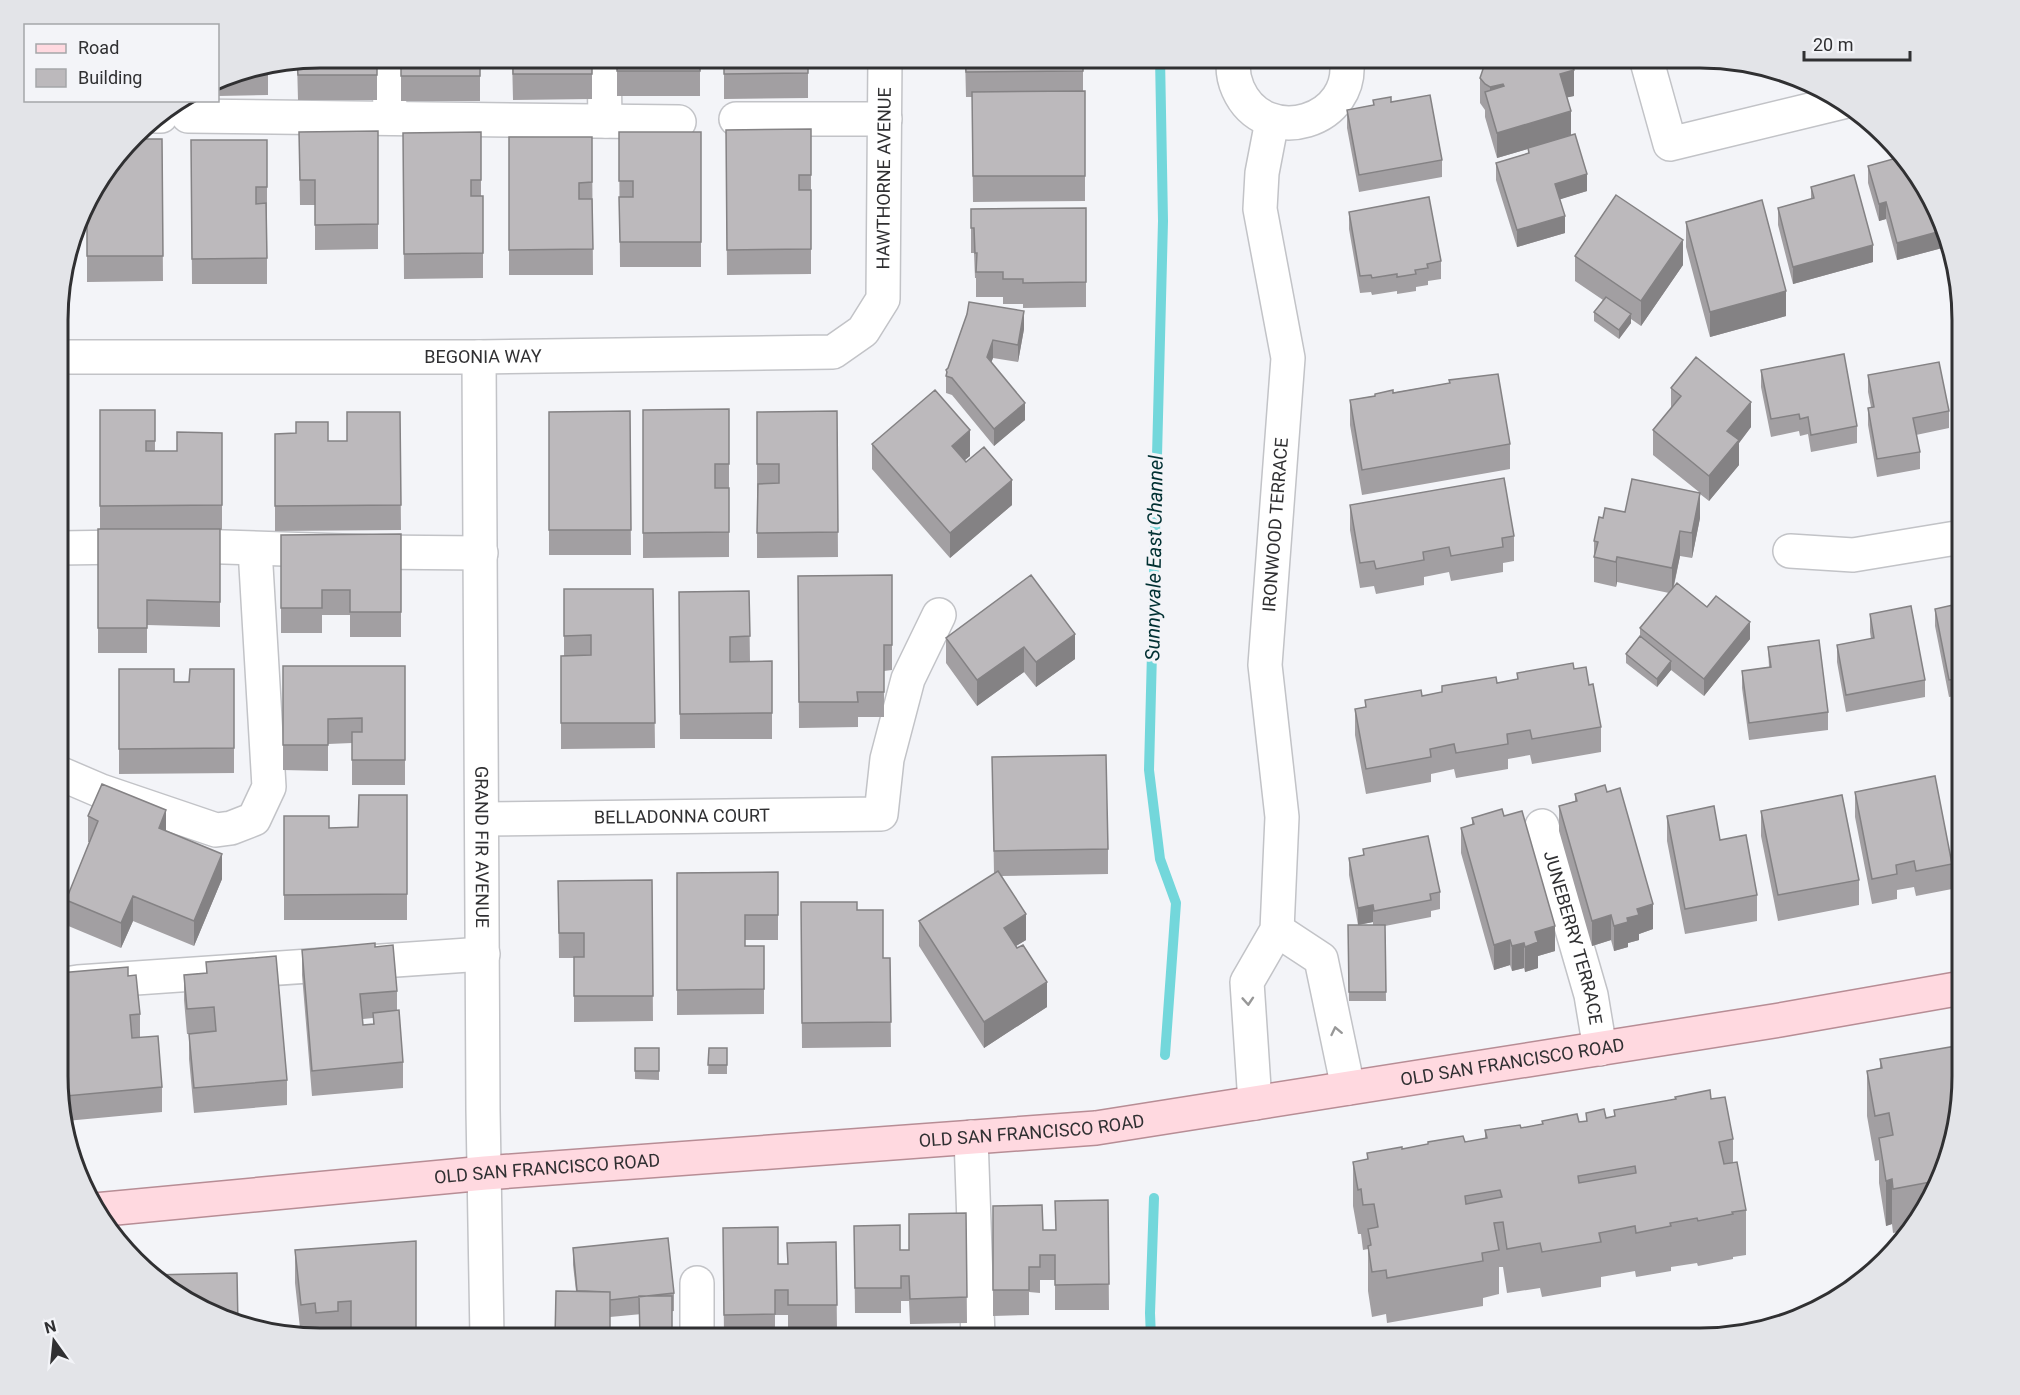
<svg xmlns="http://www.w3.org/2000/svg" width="2020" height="1395" font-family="Roboto,sans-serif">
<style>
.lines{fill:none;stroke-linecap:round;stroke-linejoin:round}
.stream{stroke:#73d7db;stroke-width:10}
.minor-casing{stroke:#c2c3c7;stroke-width:36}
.major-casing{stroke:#b78d95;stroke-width:36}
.minor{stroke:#fff;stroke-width:33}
.major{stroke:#ffd9e0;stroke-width:33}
.wall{fill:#a29fa2;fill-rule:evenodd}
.shaded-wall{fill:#848284}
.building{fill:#bcb9bc;stroke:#848284;stroke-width:1.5;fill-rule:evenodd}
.oneway{stroke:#989898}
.labels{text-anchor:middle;stroke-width:6;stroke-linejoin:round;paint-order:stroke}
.street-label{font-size:18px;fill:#303032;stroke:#f3f4f8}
.water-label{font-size:20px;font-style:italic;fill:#003032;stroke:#f3f4f8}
.rim{fill:none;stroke:#303032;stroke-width:3}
</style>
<rect width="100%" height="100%" fill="#f3f4f8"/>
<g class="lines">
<path class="stream" d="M1160 57 1163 221 1149 770 1160 859 1176 903 1165 1055
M1151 1338 1150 1313 1154 1198"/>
<g class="minor-casing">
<g id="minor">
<path d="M389 57 390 118"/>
<path d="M604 57 605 121"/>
<path d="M1234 57C1232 68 1234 80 1238 89 1265 150 1358 122 1346 57"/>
<path d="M1646 58 1670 144 1843 102"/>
<path d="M156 116H161"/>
<path d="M188 116 679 122"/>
<path d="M736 119H885"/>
<path id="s1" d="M59 357H479L833 352 863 331 883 299 885 57"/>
<path id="s2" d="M479 357 483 1110 487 1338"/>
<path d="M59 548 193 546 372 552 481 553"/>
<path d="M1790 551 1853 555 1962 537"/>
<path d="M59 773 101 791 216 830 231 828 254 819 269 787 255 549"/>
<path id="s3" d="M482 819 881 814 887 759 908 679 939 615"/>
<path id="s4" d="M1542 826 1591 995 1600 1049"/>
<path d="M1277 930 1321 959 1348 1088"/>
<path d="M59 985 78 982 483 954"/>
<path id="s5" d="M1255 1103 1247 982 1277 930 1282 817 1265 665 1288 358 1260 209 1262 173 1272 121"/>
<path d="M971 1137 978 1338"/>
<path d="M697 1338V1283"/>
</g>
</g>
<g class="major-casing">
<g id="major">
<path id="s6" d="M95 1210 485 1173 1096 1128 1780 1020 1962 988"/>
</g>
</g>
<use href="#minor" class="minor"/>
<use href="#major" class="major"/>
</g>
<path class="wall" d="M377 57V100H298L297 61Z
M401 57H480V101H401Z
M512 57H592V99L513 100Z
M617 57H700V96H617Z
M724 57H808V98L724 99Z
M965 57H1083V91H1085V201L973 202 972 97H966Z
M1494 57H1570L1574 96 1567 97 1571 136 1587 191 1560 199 1565 233 1517 247 1496 180V163L1528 153V149L1497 158 1485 117V110L1480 103V78L1494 63Z
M268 67V95L218 96V78L219 77Z
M1373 100 1391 102 1442 160V177L1359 192 1347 128V110L1373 105Z
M811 129V274L727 275 726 130Z
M378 131V249L315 250V205H300L299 132Z
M481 132V196H483V278L404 279 403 133Z
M619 132H701V267H620Z
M509 137H592L593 275H509Z
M162 139 163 281 87 282V199L98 197Z
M191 140H267V284H192Z
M1868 166 1918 187 1928 189 1946 247 1897 260 1886 219 1879 221 1868 183Z
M1811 187 1873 262 1793 284 1778 225V208L1811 199Z
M1086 208V307L1023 308V304H1003V297H976V278H975L974 253H971V209Z
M1349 212 1441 261V279L1428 281V285L1416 287V291L1397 294V291L1372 295 1371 292 1360 293 1349 229Z
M1686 222 1786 316 1710 337 1686 247Z
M1575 256 1683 265 1641 326 1631 319V323L1619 339 1594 321V312L1603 300 1575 281Z
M967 314 1024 329 1018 362 993 358 991 362 1025 420 994 446 952 395 946 393V370L948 368Z
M1959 356H1962V393L1959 374Z
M1761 370 1857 426V443L1811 452 1808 434 1800 436 1799 431 1771 437 1761 387Z
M1868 375 1949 411V428L1916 435 1920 452V469L1877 477 1868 425V408L1871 407 1868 392Z
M1449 380 1510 444V469L1362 495 1350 425V400L1449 383Z
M1671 388 1751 427 1739 443V465L1709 501 1700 494V518L1692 558 1680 556 1674 586 1707 607 1750 639 1704 696 1671 670 1657 687 1626 663V654L1640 636V628L1669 593 1617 582 1616 587 1594 582V541L1603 518 1699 492 1653 455V430L1671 408Z
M729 409V557L643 558V410Z
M100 410H155V451H177L222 433V530H220V627L147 625V653H98V529H100Z
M630 411 631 555H549V412Z
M837 411 838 557 757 558V412Z
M400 412 401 530 275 531V434L328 441H347Z
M872 444 970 456 964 460 1012 505 950 558 872 469Z
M1350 505 1514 536V561L1503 563V572L1451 581 1449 572 1424 577V585L1376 594 1374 586 1360 588 1350 530Z
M401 534V637H350V615H322V633H281V535Z
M892 575V670L884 671V717H858V727L799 728 798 576Z
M1031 575 1075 659 1036 687 1024 672 977 706 946 663V638Z
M564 589H653L655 748 561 749V656H564Z
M749 591 750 661H772V739H680L679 592Z
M1962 603V695L1949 697 1935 626V609Z
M1870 614 1925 680V697L1846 712 1837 662V645L1871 639 1870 632Z
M1768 647 1828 712V730L1749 740 1742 688V671L1769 667Z
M283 666H405V785H352V743L328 744V771L283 770Z
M119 669 174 682H189L234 669V773L119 774Z
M1574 669 1589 685 1601 727V752L1532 764 1530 755 1508 759V769L1456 778 1454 769 1431 774V782L1366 794 1355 735V709L1365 707V700L1422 696 1442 692V686L1497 683 1517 679V673Z
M992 757 1108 849V874L1002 876 1026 940 1016 946 1047 1007 984 1048 919 946V921L994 874Z
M1962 762V840L1953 789V764Z
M1855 792 1952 864V889L1916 896 1914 887 1897 890V899L1872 904 1855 817Z
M1575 794 1653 929 1639 934V940L1628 943V947L1614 951 1611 940 1592 946 1559 831V806L1575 801Z
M407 795V920H284V816L329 828 358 827Z
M1761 811 1859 880V905L1778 921 1761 836Z
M88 816 166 831 222 879 194 946 133 921 121 948 66 925V900L90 842H88Z
M1504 816 1555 951 1538 956V968L1525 972 1524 968 1512 971 1510 965 1494 970 1461 853V828L1472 825V818Z
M1667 816 1720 840 1757 895V921L1685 934 1667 841Z
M1363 849 1440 892V909L1431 911V917L1385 926 1386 1001H1349L1348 925H1373V922L1358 925 1349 875V858L1363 855Z
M778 872V940H745V946H764V1014L677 1015V873Z
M652 880 653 1021 574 1022V958H559L558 881Z
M801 902 857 910 883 958H890L891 1047 802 1048Z
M375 947 397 991V1011L403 1062V1088L312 1096 302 975V950ZM373 1018V1024L363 1025V1019Z
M206 962 287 1080V1105L194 1113 189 1059V1034H187L184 1000V975L206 973Z
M59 973 128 976 140 1014V1037L162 1087V1112L66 1121 59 1043Z
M635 1048H659V1080L635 1079Z
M709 1048H727V1074H708Z
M1880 1059 1949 1160 1911 1230 1893 1233 1892 1224 1886 1226 1879 1183V1160L1875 1161 1867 1116V1071L1880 1068Z
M1675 1097 1711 1099 1733 1139V1163L1746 1210V1255L1733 1257V1259L1698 1266 1697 1263 1671 1267V1271L1636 1277 1635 1271 1601 1277V1287L1542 1297 1540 1288 1507 1293 1503 1267H1499V1294L1483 1298V1306L1387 1323 1386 1314 1372 1317 1368 1291V1249L1363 1250 1361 1234H1358L1353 1206V1162L1367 1160V1153L1402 1149 1428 1145V1142H1465L1485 1139V1130L1521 1128 1542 1124V1121L1579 1122 1586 1121V1113L1606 1118 1614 1116V1110L1675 1100Z
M1108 1200 1109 1310H1055V1280H1040V1293L1029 1292V1315L993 1316V1206L1043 1230H1055Z
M966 1213 967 1323 910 1324 909 1301H901V1313H855L854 1226 900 1250H909Z
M723 1228 778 1264H787L836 1242 837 1330H788V1315H775V1338H724Z
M573 1248 674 1293V1311L610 1317 576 1291 573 1265Z
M295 1250 416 1338 351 1337V1333L338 1334V1337H315V1336L301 1337 295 1283Z"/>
<path class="shaded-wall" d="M1472 57H1482L1472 60Z
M1574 70V96L1560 99V74Z
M1503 84V109L1490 112V87Z
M1571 111V136L1497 158V133Z
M1587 174V191L1555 201V184Z
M1886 202V219L1879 221V204Z
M1565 216V233L1517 247V230Z
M1941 231 1946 247 1897 260V243Z
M1683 240V265L1641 326V301Z
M1873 245V262L1793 284V267Z
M1786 291V316L1710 337V312Z
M1024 311V329L1018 362V345Z
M1631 314V323L1619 339V330Z
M993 340V358L987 374V357Z
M1751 402V427L1739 443V465L1709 501V476L1727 431Z
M1025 403V420L994 446V429Z
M970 430V456L952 471V446Z
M1012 480V505L950 558V533Z
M1700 493V518L1692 558V533Z
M1680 531V556L1672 593V568Z
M1617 557V582L1616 587V562Z
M1750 622V639L1704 696V679Z
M1075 634V659L1036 687V662Z
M1024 647V672L977 706V680Z
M1671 661V670L1657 687V679Z
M166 810V836L159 828Z
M222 854V879L194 946V921Z
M133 896V921L121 948V923Z
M1653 904V929L1639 934V940L1628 943V947L1614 951V926L1637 909Z
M1373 905V922L1358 925V908Z
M1026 914V940L1004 953V928Z
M1611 915V940L1592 946V921Z
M1555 926V951L1538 956V968L1525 972V947L1535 932Z
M1510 940V965L1494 970V945Z
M1524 943V968L1512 971V946Z
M1047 982V1007L984 1048V1022Z
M1892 1179V1224L1886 1226V1181Z"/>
<path class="building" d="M320 57H377V75H298L297 61Z
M401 57H480V76H401Z
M513 57H592V74H513Z
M617 57H700V71H617Z
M724 57H808V73L724 74Z
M965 57H1083V71L966 72Z
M1496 57H1570L1574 70 1560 74 1571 111 1497 133 1485 92 1504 86 1503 84 1490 87 1485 84 1480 78 1484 66 1497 62Z
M268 67V70H252Z
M1085 91V176H973L972 92Z
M1430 95 1442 160 1359 175 1347 110 1374 105 1373 100 1391 97V102Z
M811 129V175H799V190H811V249L727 250 726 130Z
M378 131V224L315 225V180H300L299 132Z
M481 132V180H471V196H483V253L404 254 403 133Z
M619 132H701V242H620L619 197H633V181H619Z
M1575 134 1587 174 1555 184 1565 216 1517 230 1496 163 1529 153 1528 148Z
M509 137H592V182L579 183V199H592L593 249 509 250Z
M133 139H162L163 256H87V199L88 198 98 197V185Z
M191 140H267V187H256V204L266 203 267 258 192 259Z
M1900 157 1914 172 1918 187 1925 185 1928 189 1941 231 1897 243 1886 202 1879 204 1868 166Z
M1854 175 1873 245 1793 267 1778 208 1814 198 1811 187Z
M1616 195 1683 240 1641 301 1575 256Z
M1429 197 1441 261 1427 264 1428 268 1415 270 1416 274 1397 277V274L1372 278 1371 275 1360 276 1349 212Z
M1762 200 1786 291 1710 312 1686 222Z
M1086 208V282L1023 283V279H1003V272H976L977 253H975L974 228H971V209Z
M1606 297 1631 314 1619 330 1594 312Z
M969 302 1024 311 1018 345 993 340 987 357 1025 403 994 429 952 378 946 376 947 372 946 370 948 368 967 314Z
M1844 354 1857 426 1811 435 1808 417 1800 419 1799 414 1771 419 1761 370Z
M1959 356H1962V376Z
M1696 357 1751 402 1727 431 1739 440 1709 476 1653 430 1681 396 1671 388Z
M1939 362 1949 411 1913 418 1920 452 1877 459 1868 408 1874 407 1868 375Z
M1498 374 1510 444 1362 470 1350 400 1375 396V394L1393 390V393L1450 383 1449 380Z
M935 390 970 430 952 446 966 462 984 447 1012 480 950 533 872 444Z
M729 409V464H715V488H729V532L643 533V410Z
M100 410H155V441H146V451H177V432L222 433V505L100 506Z
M630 411 631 530H549V412Z
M837 411 838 532 757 533 758 484 779 483V464H757V412Z
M347 412H400L401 505 275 506V434L296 433V422H328V441H347Z
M1504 478 1514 536 1502 538 1503 547 1451 556 1449 547 1423 552 1424 560 1376 569 1374 561 1360 563 1350 505Z
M1632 479 1700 493 1692 533 1680 531 1672 568 1617 557 1616 562 1594 557 1598 542 1594 541 1599 517 1603 518 1605 508 1625 512Z
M98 529H220V602L147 600V628H98Z
M401 534V612H350V590H322V608H281V535Z
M892 575V645H884V692H857L858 702H799L798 576Z
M1031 575 1075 634 1036 662 1024 647 977 680 946 638Z
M1677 583 1707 607 1716 596 1750 622 1704 679 1640 628Z
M564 589H653L655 723H561V656L591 655V635L564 636Z
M749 591 750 636 730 637V662L772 661V713L680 714 679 592Z
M1962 603V678L1949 680 1935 609Z
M1911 606 1925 680 1846 695 1837 645 1874 638 1870 614Z
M1640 636 1671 661 1657 679 1626 654Z
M1819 640 1828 712 1749 723 1742 671 1771 667 1768 647Z
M1573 663 1574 669 1586 667 1589 685 1593 684 1601 727 1532 739 1530 730 1507 734 1508 744 1456 753 1454 744 1430 749 1431 757 1366 769 1355 709 1366 707 1365 700 1421 690 1422 696 1442 692V686L1496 677 1497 683 1518 679 1517 673Z
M283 666H405V760H352V732H362V718L328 719V745H283Z
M119 669H174V682H189L190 669H234V748L119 749Z
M1106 755 1108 849 994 851 992 757Z
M1962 762V815L1953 764Z
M1935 776 1952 864 1916 871 1914 861 1896 865 1897 874 1872 879 1855 792Z
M102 784 166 810 159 828 222 854 194 921 133 896 121 923 66 900 98 821 88 816Z
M1605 785 1607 792 1620 788 1653 904 1637 909 1639 915 1627 918 1628 922 1614 926 1611 915 1592 921 1559 806 1577 801 1575 794Z
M359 795H407V894L284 895V816H329V828L358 827Z
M1842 795 1859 880 1778 895 1761 811Z
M1714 806 1720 840 1746 835 1757 895 1685 909 1667 816Z
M1502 809 1504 816 1522 811 1555 926 1535 932 1538 942 1525 947 1524 943 1512 946 1510 940 1494 945 1461 828 1474 824 1472 818Z
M1428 836 1440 892 1430 894 1431 900 1374 911 1373 905 1358 908 1349 858 1364 855 1363 849Z
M998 871 1026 914 1004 928 1017 948 1023 945 1047 982 984 1022 919 921Z
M778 872V915H745V946H764V989L677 990V873Z
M652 880 653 996H574V957H584V933H559L558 881Z
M801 902H857V910H883V958H890L891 1022 802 1023Z
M1348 925H1385L1386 992H1349Z
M375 943V947L393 945 397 991 360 994 363 1025 374 1024 373 1013 399 1010 403 1062 312 1071 302 950Z
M276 956 287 1080 194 1088 189 1034 216 1031 214 1007 187 1009 184 975 207 973 206 962Z
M128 967V976L136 975 140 1014 130 1015 132 1038 158 1036 162 1087 66 1096 59 1017V973Z
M1962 1045V1092L1949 1160 1943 1171 1935 1173 1936 1181 1893 1189 1892 1179 1886 1181 1879 1138 1893 1135 1889 1113 1875 1116 1867 1071 1882 1068 1880 1059Z
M635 1048H659V1071H635Z
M709 1048H727V1065H708Z
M1710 1090 1711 1099 1725 1097 1733 1139 1719 1142 1724 1164 1737 1162 1746 1210 1732 1212 1733 1214 1698 1221 1697 1218 1670 1223 1671 1226 1636 1233 1635 1226 1599 1233 1601 1242 1542 1252 1540 1243 1507 1249 1503 1222 1494 1223 1499 1250 1482 1253 1483 1261 1387 1278 1386 1270 1372 1272 1368 1246 1371 1245 1368 1229 1378 1227 1374 1204 1363 1205 1361 1189 1358 1190 1353 1162 1368 1159 1367 1153 1402 1147V1149L1428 1144V1142L1463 1136 1465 1142 1487 1138 1485 1130 1520 1125 1521 1128 1543 1124 1542 1121 1577 1114 1579 1122 1587 1121 1586 1113 1604 1109 1606 1118 1615 1116 1614 1110 1676 1099 1675 1097ZM1635 1166 1636 1173 1579 1183 1578 1176ZM1500 1190 1502 1197 1466 1204 1465 1196Z
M1108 1200 1109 1284 1055 1285V1255H1040V1267H1029V1290H993V1206L1042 1205 1043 1230H1056L1055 1201Z
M966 1213 967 1297 910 1299 909 1276H901V1288H855L854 1226 900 1225V1250H909V1214Z
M778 1227V1264H788L787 1243 836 1242 837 1305H788V1290H775V1314L724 1315 723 1228Z
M668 1238 674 1293 610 1300V1292L577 1291 573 1248Z
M416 1241V1338L361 1337 351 1336V1301L338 1302V1311L316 1313 315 1303 301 1305 295 1250Z
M237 1273 238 1325 235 1324 160 1284 152 1275Z
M556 1291 610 1292V1338H555Z
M639 1296H672V1338H640Z
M963 1329 962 1338H855Z"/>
<defs><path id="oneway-chevron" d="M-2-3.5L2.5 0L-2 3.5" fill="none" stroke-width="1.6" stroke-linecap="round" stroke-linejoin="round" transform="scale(1.5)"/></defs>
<g class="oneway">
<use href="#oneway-chevron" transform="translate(1248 1001) rotate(86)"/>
<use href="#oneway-chevron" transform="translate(1336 1031) rotate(-102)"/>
</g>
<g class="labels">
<g class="street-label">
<text dy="6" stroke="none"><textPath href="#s1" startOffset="969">HAWTHORNE AVENUE</textPath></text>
<text dy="6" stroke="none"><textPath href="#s1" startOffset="424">BEGONIA WAY</textPath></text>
<text dy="6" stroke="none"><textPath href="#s5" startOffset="588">IRONWOOD TERRACE</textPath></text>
<text dy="6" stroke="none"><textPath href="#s3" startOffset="200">BELLADONNA COURT</textPath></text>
<text dy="6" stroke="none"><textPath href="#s2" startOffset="490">GRAND FIR AVENUE</textPath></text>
<text dy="6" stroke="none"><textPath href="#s4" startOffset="116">JUNEBERRY TERRACE</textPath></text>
<text dy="6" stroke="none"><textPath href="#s6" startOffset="1426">OLD SAN FRANCISCO ROAD</textPath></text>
<text dy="6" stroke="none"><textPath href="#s6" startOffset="940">OLD SAN FRANCISCO ROAD</textPath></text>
<text dy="6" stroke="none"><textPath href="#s6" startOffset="454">OLD SAN FRANCISCO ROAD</textPath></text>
</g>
<g class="water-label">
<text transform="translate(1154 558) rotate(-89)" y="7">Sunnyvale East Channel</text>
</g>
</g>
<path d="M0 0H2020V1395H0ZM320 68H1700A252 252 0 0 1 1952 320V1076A252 252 0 0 1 1700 1328H320A252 252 0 0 1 68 1076V320A252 252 0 0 1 320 68Z" fill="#e3e4e8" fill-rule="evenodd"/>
<path class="rim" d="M320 68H1700A252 252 0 0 1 1952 320V1076A252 252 0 0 1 1700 1328H320A252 252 0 0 1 68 1076V320A252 252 0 0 1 320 68Z"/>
<rect x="24" y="24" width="195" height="78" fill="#f3f4f8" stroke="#a5a6a9" stroke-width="1.5"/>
<rect x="36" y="44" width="30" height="9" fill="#ffd9e0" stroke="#a5a6a9" stroke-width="1.5"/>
<text x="78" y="54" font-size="18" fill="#303032">Road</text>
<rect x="36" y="69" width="30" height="18" fill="#bcb9bc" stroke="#a5a6a9" stroke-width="1.5"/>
<text x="78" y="84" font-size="18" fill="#303032">Building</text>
<g transform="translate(54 1341) rotate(345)" stroke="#f3f4f8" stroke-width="4.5" paint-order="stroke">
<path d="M0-4.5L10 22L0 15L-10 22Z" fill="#303032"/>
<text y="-9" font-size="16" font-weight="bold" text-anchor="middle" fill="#303032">N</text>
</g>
<path d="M1804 51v9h106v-9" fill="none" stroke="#303032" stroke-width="3"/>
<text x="1813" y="51" font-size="18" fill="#303032" stroke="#f3f4f8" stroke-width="4.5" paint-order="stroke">20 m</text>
</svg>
